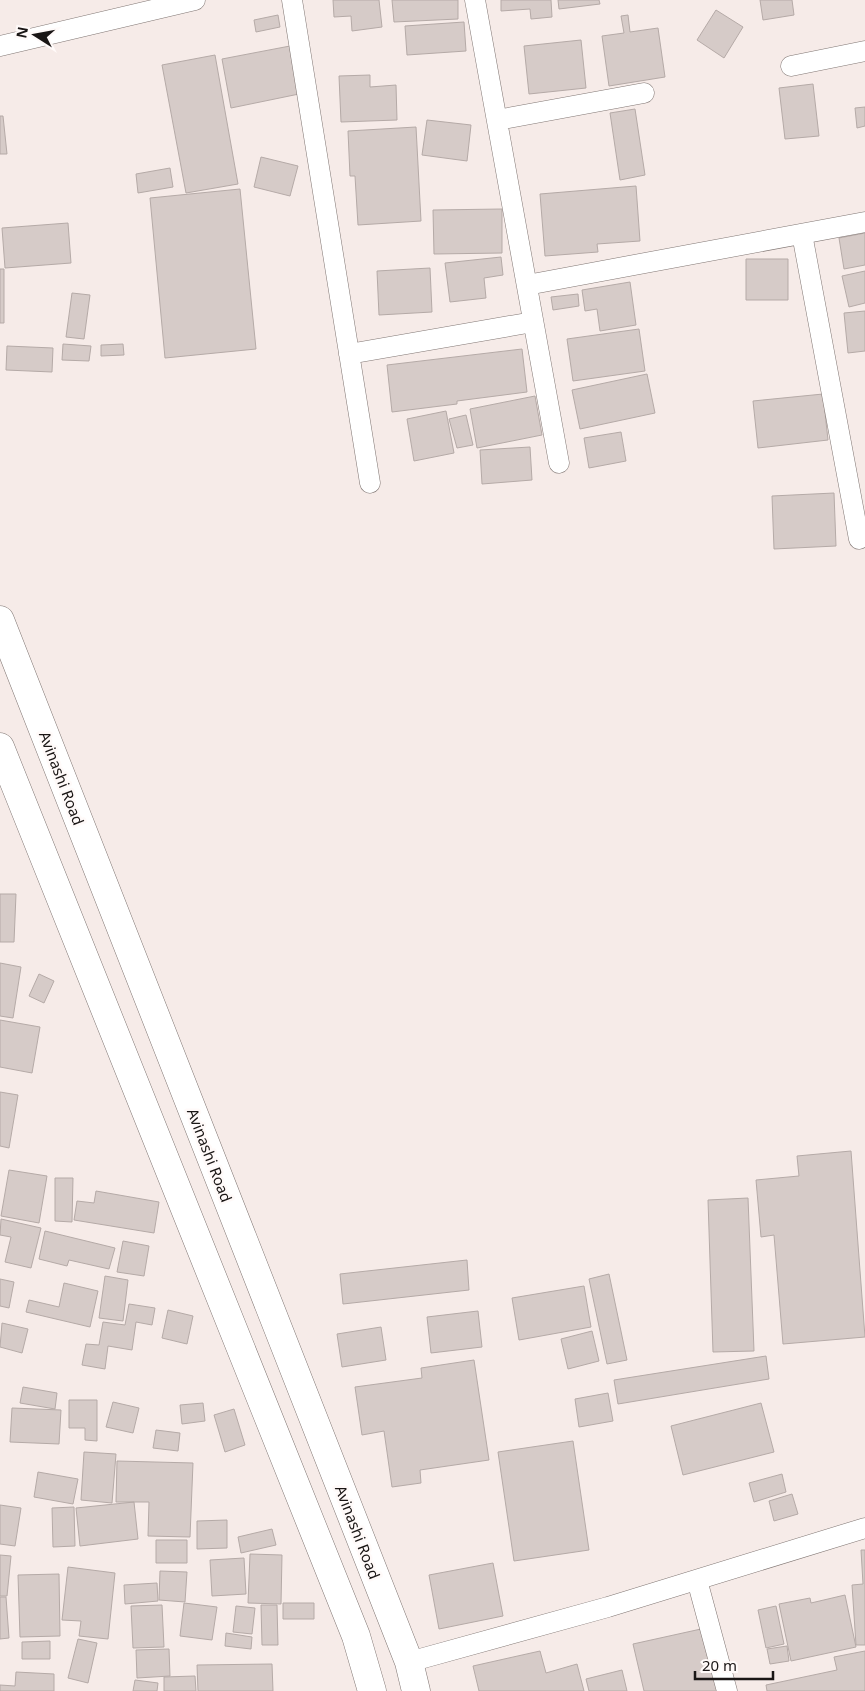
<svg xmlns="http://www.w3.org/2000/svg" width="865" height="1691" font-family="'Noto Sans',sans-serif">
<rect width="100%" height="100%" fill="#f6ebe8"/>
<path fill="#d6cbc8" stroke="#b5aaa7" d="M333 0H379L382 27 352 31 351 16 334 17Z
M392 0H458V19L394 22Z
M501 0H551L552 17 531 19 530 9 501 11Z
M558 0H599L600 4 559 9Z
M760 0H792L794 15 763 20Z
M716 10 743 27 724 58 697 40Z
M278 15 280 27 256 32 254 20Z
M628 15 630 32 658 28 665 77 609 86 602 36 624 33 621 16Z
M464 22 466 51 407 55 405 26Z
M581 40 586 88 529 94 524 46Z
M290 46 299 94 231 108 222 59Z
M215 55 238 184 186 193 162 65Z
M370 75V87L396 85 397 120 341 122 339 76Z
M813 84 819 136 785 139 779 88Z
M865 107V126L857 128 855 108Z
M635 109 645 175 620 180 610 113Z
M0 116H3L7 154H0Z
M427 120 471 125 467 161 422 155Z
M416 127 421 221 358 225 355 176H350L348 131Z
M261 157 298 166 290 196 254 187Z
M170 168 173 187 138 193 136 174Z
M636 186 640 241 597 244 598 252 545 256 540 194Z
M240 189 256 349 165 358 150 198Z
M502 209V253L434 254 433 210Z
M68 223 71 263 5 268 2 228Z
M865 233V265L844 269 839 238Z
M501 257 503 275 484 278 486 298 450 302 445 263Z
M746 259H788V300H746Z
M430 268 432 312 379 315 377 271Z
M0 269H4V323H0Z
M865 271V303L849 307 842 276Z
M630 282 636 325 600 331 597 309 585 311 582 290Z
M72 293 90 295 84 339 66 337Z
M578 294 579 306 553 310 551 297Z
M865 311V351L848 353 844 313Z
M639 329 645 371 573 381 567 339Z
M63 344 91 346 89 361 62 360Z
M123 344 124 355 101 356V345Z
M7 346 53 348 52 372 6 370Z
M522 349 527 392 457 401V404L392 412 387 365Z
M647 374 655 413 580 429 572 390Z
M823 394 828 440 758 448 753 401Z
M535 396 542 435 477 448 470 409Z
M446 411 454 453 414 461 407 419Z
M466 415 473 445 457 448 449 419Z
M621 432 626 461 589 468 584 438Z
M530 447 532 480 482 484 480 450Z
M834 493 836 546 774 549 772 496Z
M0 894H16L14 942H0Z
M0 963 21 967 13 1018 0 1016Z
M39 974 54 981 44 1003 29 996Z
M0 1020 40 1027 32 1073 0 1067Z
M0 1092 18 1095 9 1148 0 1146Z
M851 1151 865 1337 783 1344 774 1235 761 1237 756 1180 799 1176 797 1156Z
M9 1170 47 1176 39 1223 1 1216Z
M55 1178H73L72 1222 55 1221Z
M96 1191 159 1202 154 1233 74 1220 77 1201 94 1203Z
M748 1198 754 1351 713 1352 708 1200Z
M1 1219 41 1228 31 1268 5 1262 11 1237 0 1235Z
M45 1231 115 1248 109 1269 69 1260 67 1266 39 1259Z
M123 1241 149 1246 144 1276 117 1272Z
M467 1260 469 1290 343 1304 340 1274Z
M609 1274 627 1360 607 1364 589 1279Z
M105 1276 128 1280 123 1321 99 1318Z
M0 1279 14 1282 9 1308 0 1306Z
M64 1283 98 1291 90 1327 26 1312 29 1300 59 1307Z
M584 1286 591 1327 519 1340 512 1298Z
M129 1304 155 1308 152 1325 136 1322 132 1350 108 1346 105 1369 82 1365 86 1344 99 1345 103 1322 125 1325Z
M168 1310 193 1316 187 1344 162 1338Z
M478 1311 482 1347 431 1353 427 1317Z
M2 1323 28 1329 22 1353 0 1347Z
M381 1327 386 1360 342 1367 337 1334Z
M592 1331 599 1361 568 1369 561 1339Z
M766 1356 769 1379 618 1404 614 1380Z
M474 1360 489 1460 420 1470 421 1483 392 1487 384 1431 362 1435 355 1387 422 1378 421 1368Z
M23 1387 57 1393 55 1409 20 1403Z
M608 1393 613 1421 579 1427 575 1399Z
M69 1400H97V1441L85 1440V1428H69Z
M113 1402 139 1408 133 1433 106 1427Z
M203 1403 205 1421 182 1424 180 1405Z
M761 1403 774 1452 683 1475 671 1426Z
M12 1408 61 1410 59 1444 10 1442Z
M234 1409 245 1445 225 1452 214 1415Z
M156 1430 180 1433 178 1451 153 1448Z
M573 1441 589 1550 514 1561 498 1452Z
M84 1452 116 1454 112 1503 81 1500Z
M117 1461 193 1463 190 1537 148 1536 149 1502H116Z
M38 1472 78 1479 73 1504 34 1497Z
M782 1474 786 1492 754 1502 749 1483Z
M792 1494 798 1514 774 1521 769 1501Z
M134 1502 138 1539 80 1546 76 1508Z
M0 1505 21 1508 15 1546 0 1544Z
M74 1507 75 1546 53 1547 52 1508Z
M227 1520V1548L197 1549V1521Z
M272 1529 276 1545 241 1553 238 1537Z
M156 1540H187V1563H156Z
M861 1550H865V1645H856L852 1585 863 1584Z
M250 1554 282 1555 281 1604 248 1603Z
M0 1555 11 1556 7 1596H0Z
M244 1558 246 1594 212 1596 210 1560Z
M493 1563 503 1616 439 1629 429 1575Z
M68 1567 115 1573 108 1639 79 1636 81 1621 62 1620Z
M160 1571 187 1572 185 1602 159 1600Z
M59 1574 60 1636 20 1637 18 1575Z
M157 1583 158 1601 125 1604 124 1585Z
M845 1595 856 1647 791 1661 779 1604 810 1598 811 1603Z
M0 1597H6L9 1638 0 1639Z
M184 1603 217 1607 212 1640 180 1636Z
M283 1603H314V1619H283Z
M162 1605 164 1647 133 1648 131 1606Z
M261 1605H277L278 1645H262Z
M236 1606 255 1608 252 1634 233 1632Z
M776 1606 784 1644 766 1648 758 1610Z
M710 1627 724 1691H644L633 1644Z
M226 1633 252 1637 251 1649 225 1646Z
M78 1639 97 1643 88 1683 68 1678Z
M50 1641V1659H22V1642Z
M787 1646 789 1661 770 1664 767 1649Z
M169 1649 170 1676 137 1678 136 1650Z
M540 1651 546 1673 577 1664 584 1691H479L473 1666Z
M865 1651V1691H767L766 1685 837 1670 834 1657Z
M272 1664 273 1691H198L197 1665Z
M622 1670 627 1691H589L586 1679Z
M16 1672 54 1674V1691H0V1685L15 1686Z
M195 1676 196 1691H164V1677Z
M135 1680 158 1683 157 1691H133Z"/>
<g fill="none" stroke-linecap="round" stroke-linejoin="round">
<g stroke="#817774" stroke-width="21">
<path id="minor" d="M292 0 370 483
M475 0 559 463
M0 46 195 0
M791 66 865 51
M497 120 644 93
M802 234 859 539
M527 285 865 222
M349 354 533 322
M697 1580 727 1691
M409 1662 608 1607 865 1528"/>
</g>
<g stroke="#817774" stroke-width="29">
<path id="primary" d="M0 620 409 1662 416 1691
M0 747 356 1636 372 1691"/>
</g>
<use href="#minor" stroke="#fff" stroke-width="20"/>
<use href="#primary" stroke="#fff" stroke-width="28"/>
</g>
<g text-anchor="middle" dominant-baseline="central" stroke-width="5" stroke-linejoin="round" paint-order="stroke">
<g font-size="15" fill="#1a1615" stroke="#fffaf9">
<text transform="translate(62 778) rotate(69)">Avinashi Road</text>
<text transform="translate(210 1155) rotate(69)">Avinashi Road</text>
<text transform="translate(358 1532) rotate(69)">Avinashi Road</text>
</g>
</g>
<g transform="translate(35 35) rotate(281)" stroke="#fffaf9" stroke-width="4" paint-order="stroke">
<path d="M0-4L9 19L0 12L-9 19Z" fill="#1a1615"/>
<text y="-8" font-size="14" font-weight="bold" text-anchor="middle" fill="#1a1615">N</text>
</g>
<path d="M695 1671v8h78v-8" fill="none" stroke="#1a1615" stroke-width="2.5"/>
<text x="702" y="1671" font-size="15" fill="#1a1615" stroke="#fffaf9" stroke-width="4" paint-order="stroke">20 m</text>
</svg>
